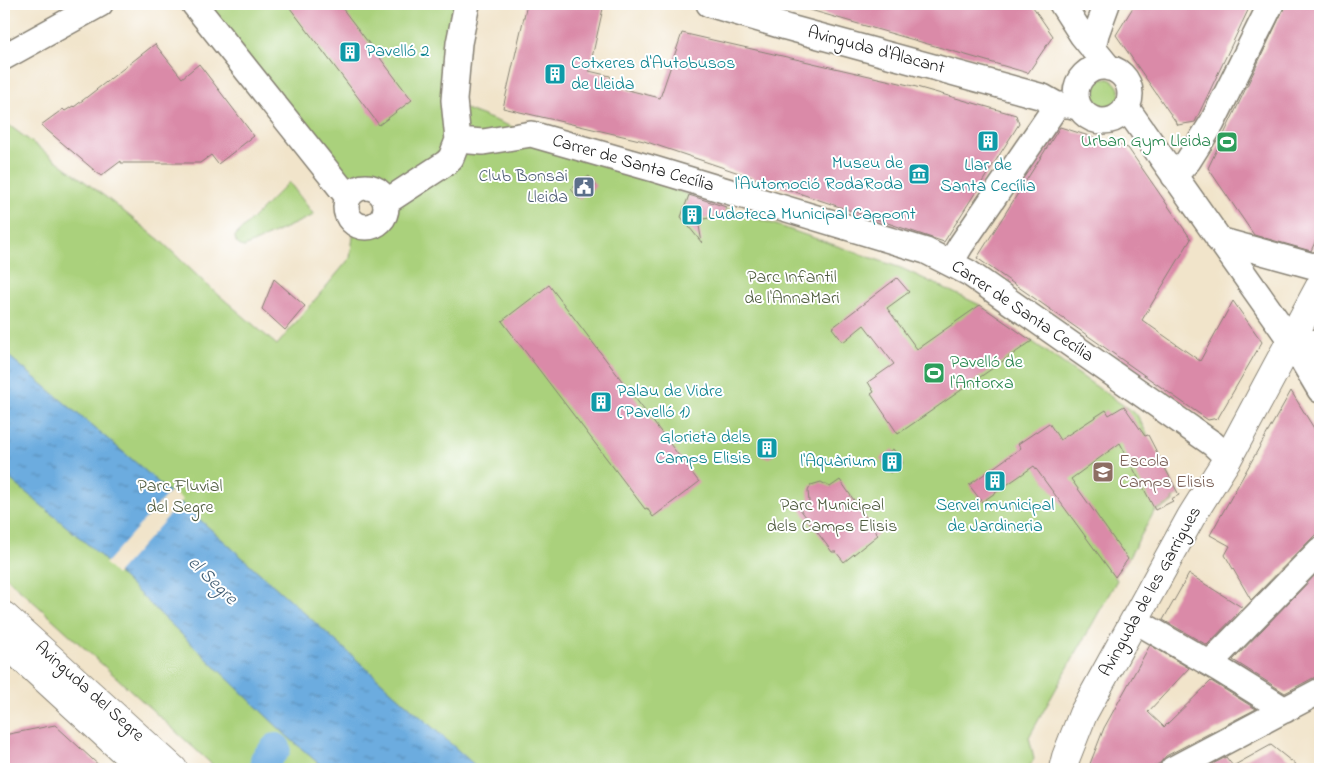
<svg xmlns="http://www.w3.org/2000/svg" width="1324" height="773" font-family="'Indie Flower',sans-serif">
<defs>
<pattern id="water-ripples" width="26" height="14" patternUnits="userSpaceOnUse" patternTransform="scale(1.25)"><rect width="26" height="14" fill="#6cacdf"/><path d="M2 4q2-2 4 0t4 0M15 11q2-2 4 0t4 0" fill="none" stroke="#588bb4"/></pattern>
</defs>
<rect width="100%" height="100%" fill="#fff"/>
<filter id="ink" filterUnits="userSpaceOnUse"><feTurbulence type="fractalNoise" baseFrequency=".02" numOctaves="2"/><feDisplacementMap in="SourceGraphic" scale="10" xChannelSelector="R" yChannelSelector="G"/><feConvolveMatrix kernelMatrix="1 2 1 2 8 2 1 2 1" color-interpolation-filters="sRGB"/></filter>
<filter id="wash" filterUnits="userSpaceOnUse"><feTurbulence type="fractalNoise" baseFrequency=".0096" numOctaves="4" result="noise"/><feDisplacementMap in="SourceGraphic" scale="20" xChannelSelector="R" yChannelSelector="G"/><feGaussianBlur stdDeviation="1.12" result="paint"/><feColorMatrix in="noise" values="0 0 0 0 0 0 0 0 0 0 0 0 0 0 0 0 0 1.4 0 .05"/><feComposite in="paint" operator="in"/></filter>
<g filter="url(#wash)">
<rect width="100%" height="100%" fill="#f1e4ca"/>
<path fill="#aad17c" stroke="#63764c" d="M194 4H468L445 101 669 188 901 268 980 305 1137 415 1179 495 1173 498 1174 502 1154 512 1128 559 1115 577 1117 580 1029 737 1034 759 1028 769H217L4 575V124L10 126 107 198 161 241 206 284 277 345 350 258 355 223C387 238 397 192 365 187L352 192Z
M1086 95a17 17 0 1 1 34 0a17 17 0 1 1-34 0Z
M289 182 314 215 244 247C238 246 235 242 235 236Z"/>
<path fill="url(#water-ripples)" stroke="#44647e" d="M4 352 141 467 479 769H325L287 736 92 548 4 474Z"/>
<path fill="#f1e4ca" d="M171 490 183 500 116 575 105 564Z"/>
<g fill="none" stroke-linecap="round" stroke-linejoin="round">
<path stroke="#6cacdf" stroke-width="30" d="M265 760 276 748"/>
</g>
<g id="blocks">
<path fill="#da8aa8" d="M287 4H339L412 100 379 125Z
M527 4H604L589 71 610 76 616 87 660 98 682 33 913 86 1016 115 1019 124 944 242 644 141 503 108Z
M801 4H1031L1053 36 1028 73 800 7Z
M1135 4H1251L1195 122 1178 125 1116 35Z
M1286 4H1320V231L1311 251 1254 235 1208 168Z
M155 44 182 78 199 64 254 136 218 164 211 155 200 163H121V161L101 176 41 125 63 109 65 111 73 106 74 107Z
M1060 127 1128 148 1191 239 1142 320 1200 361 1233 301 1262 342 1218 418 1208 420 977 258Z
M589 176 596 186 579 199 571 189Z
M689 195 726 207 725 220 715 217 698 220 702 243 681 217Z
M897 278 909 292 887 308 917 349 980 305 1032 341 898 434 871 394 874 392 868 382 894 364 864 325 843 342 832 328Z
M274 279 305 306 285 330 262 309Z
M549 285 699 482 653 517 647 508 645 509 502 321Z
M1291 391 1320 438V530L1251 600 1225 555 1230 546 1210 535Z
M1124 406 1145 436 1148 435 1179 495 1171 499 1173 501 1155 510 1120 443 1071 479 1128 559 1115 577 1034 466 982 502 969 485 1021 448 1018 444 1049 423 1060 440 1106 410 1109 415Z
M758 449a9 9 0 1 1 18 0a9 9 0 1 1-18 0Z
M893 449 903 463 890 473 880 459Z
M840 480 878 535 844 562 836 552H832L800 509 809 502 808 491 811 485 821 482 830 487Z
M1320 570V677L1313 678 1285 693 1233 660Z
M1189 574 1243 608 1207 645 1163 620Z
M1150 645 1189 668 1148 712 1164 727 1211 681 1256 709 1166 756 1160 763 1149 769H1088L1104 728Z
M55 725 103 769H4V735Z
M1271 745 1301 769H1203L1226 757 1233 766Z"/>
</g>
</g>
<g filter="url(#ink)">
<use href="#blocks" fill-opacity="0" stroke="#868073" stroke-width="1"/>
<g fill="none" stroke-linecap="round" stroke-linejoin="round">
<g stroke="#868073" stroke-width="28">
<path id="minor" d="M194 4 348 197
M709 4 786 27 1043 97 1057 105H1070L1080 108
M1062 4 1082 35 1109 68
M1093 49 1096 34 1107 4
M4 57 100 4
M1076 94a27 27 0 1 1 54 0a27 27 0 1 1-54 0Z
M1126 107 1291 341 1320 390
M458 140 483 142 531 134 654 169 926 251 969 273 1213 444 1228 458
M1174 176 1188 161 1212 123 1271 4
M346 207a20 20 0 1 1 40 0a20 20 0 1 1-40 0Z
M386 202 446 163 451 158 458 140 454 100 459 43 467 4
M1219 240 1313 266 1320 264
M951 262 961 245 1057 105
M1291 341 1320 343
M1136 621 1219 669 1285 710
M1210 663 1320 550
M1173 769 1320 691"/>
</g>
<g stroke="#868073" stroke-width="30">
<path id="major" d="M4 616 173 769
M4 641 143 769
M1063 769 1066 757 1083 714 1191 517 1228 458 1320 286"/>
</g>
<use href="#minor" stroke="#fff" stroke-width="25"/>
<use href="#major" stroke="#fff" stroke-width="28"/>
</g>
</g>
<defs>
<g id="building-square" transform="scale(1.125)"><rect x="-9" y="-9" width="18" height="18" rx="4" fill="#0f9aa8" stroke="#fff"/><path d="M-4-6H4V6H1V3H-1V6H-4ZM-2.5-4.3h1.7v1.8h-1.7ZM.8-4.3h1.7v1.8H.8ZM-2.5-1h1.7V.8h-1.7ZM.8-1h1.7V.8H.8Z" fill="#fff"/></g>
<g id="stadium-square" transform="scale(1.125)"><rect x="-9" y="-9" width="18" height="18" rx="4" fill="#2e9e5b" stroke="#fff"/><path d="M0-5a6.5 5 0 1 0 0 10a6.5 5 0 1 0 0-10ZM-3.5-1.8h7v3.6h-7Z" fill="#fff"/></g>
<g id="museum-square" transform="scale(1.125)"><rect x="-9" y="-9" width="18" height="18" rx="4" fill="#0f9aa8" stroke="#fff"/><path d="M0-6L6-3V-2H-6V-3ZM-5-1h2V3h-2ZM-1-1h2V3h-2ZM3-1h2V3H3ZM-6 4H6V6H-6Z" fill="#fff"/></g>
<g id="civic-square" transform="scale(1.125)"><rect x="-9" y="-9" width="18" height="18" rx="4" fill="#5c6f8a" stroke="#fff"/><path d="M-.6-6.5H3V-4.5H.6V-3L4-1V1h2V6H-6V1h2V-1L-.6-3ZM-1.2 2.5V6h2.4V2.5Z" fill="#fff"/></g>
<g id="school-square" transform="scale(1.125)"><rect x="-9" y="-9" width="18" height="18" rx="4" fill="#8d6e63" stroke="#fff"/><path d="M0-5L7-2L0 1L-7-2ZM-4 1L0 2.5L4 1V4Q0 6-4 4Z" fill="#fff"/></g>
</defs>
<g fill-rule="evenodd">
<use href="#building-square" x="350" y="52"/>
<use href="#building-square" x="555" y="74"/>
<use href="#building-square" x="988" y="141"/>
<use href="#stadium-square" x="1227" y="142"/>
<use href="#museum-square" x="919" y="174"/>
<use href="#civic-square" x="584" y="187"/>
<use href="#building-square" x="692" y="215"/>
<use href="#stadium-square" x="934" y="373"/>
<use href="#building-square" x="601" y="402"/>
<use href="#building-square" x="767" y="448"/>
<use href="#building-square" x="892" y="462"/>
<use href="#school-square" x="1103" y="472"/>
<use href="#building-square" x="995" y="481"/>
</g>
<g text-anchor="middle" dominant-baseline="central" stroke-width="4" stroke-linejoin="round" paint-order="stroke">
<g font-size="18" fill="#1c1c1c" stroke="#fff">
<text transform="translate(876 51) rotate(15)">Avinguda d'Alacant</text>
<text transform="translate(633 164) rotate(16)">Carrer de Santa Cecília</text>
<text transform="translate(1022 312) rotate(34)">Carrer de Santa Cecília</text>
<text transform="translate(1151 592) rotate(-61)">Avinguda de les Garrigues</text>
<text transform="translate(89 692) rotate(42)">Avinguda del Segre</text>
</g>
<g font-size="18" fill="#0d838f" stroke="#fff" text-anchor="start">
<text x="366" y="52">Pavelló 2</text>
<text x="571" y="64">Cotxeres d'Autobusos<tspan x="571" dy="21">de Lleida</tspan></text>
<text x="903" y="164" text-anchor="end">Museu de<tspan x="903" dy="21">l'Automoció RodaRoda</tspan></text>
<text x="988" y="166" text-anchor="middle">Llar de<tspan x="988" dy="21">Santa Cecília</tspan></text>
<text x="708" y="215">Ludoteca Municipal Cappont</text>
<text x="617" y="392">Palau de Vidre<tspan x="617" dy="21">(Pavelló 1)</tspan></text>
<text x="751" y="438" text-anchor="end">Glorieta dels<tspan x="751" dy="21">Camps Elisis</tspan></text>
<text x="876" y="462" text-anchor="end">l'Aquàrium</text>
<text x="995" y="506" text-anchor="middle">Servei municipal<tspan x="995" dy="21">de Jardineria</tspan></text>
</g>
<g font-size="18" fill="#27864d" stroke="#fff" text-anchor="end">
<text x="1211" y="142">Urban Gym Lleida</text>
<text x="950" y="363" text-anchor="start">Pavelló de<tspan x="950" dy="21">l'Antorxa</tspan></text>
</g>
<g font-size="18" fill="#4e5e75" stroke="#fff" text-anchor="end">
<text x="568" y="177">Club Bonsai<tspan x="568" dy="21">Lleida</tspan></text>
</g>
<g font-size="18" fill="#4e5b3e" stroke="#fff">
<text x="792" y="278">Parc Infantil<tspan x="792" dy="21">de l'AnnaMari</tspan></text>
<text x="180" y="487">Parc Fluvial<tspan x="180" dy="21">del Segre</tspan></text>
<text x="832" y="506">Parc Municipal<tspan x="832" dy="21">dels Camps Elisis</tspan></text>
</g>
<g font-size="18" fill="#785e54" stroke="#fff" text-anchor="start">
<text x="1119" y="462">Escola<tspan x="1119" dy="21">Camps Elisis</tspan></text>
</g>
<g font-size="19" font-style="italic" fill="#405d74" stroke="#fff">
<text transform="translate(212 581) rotate(44)">el Segre</text>
</g>
</g>
<rect width="1324" height="773" fill="none" stroke="#fff" stroke-width="20"/>
</svg>
